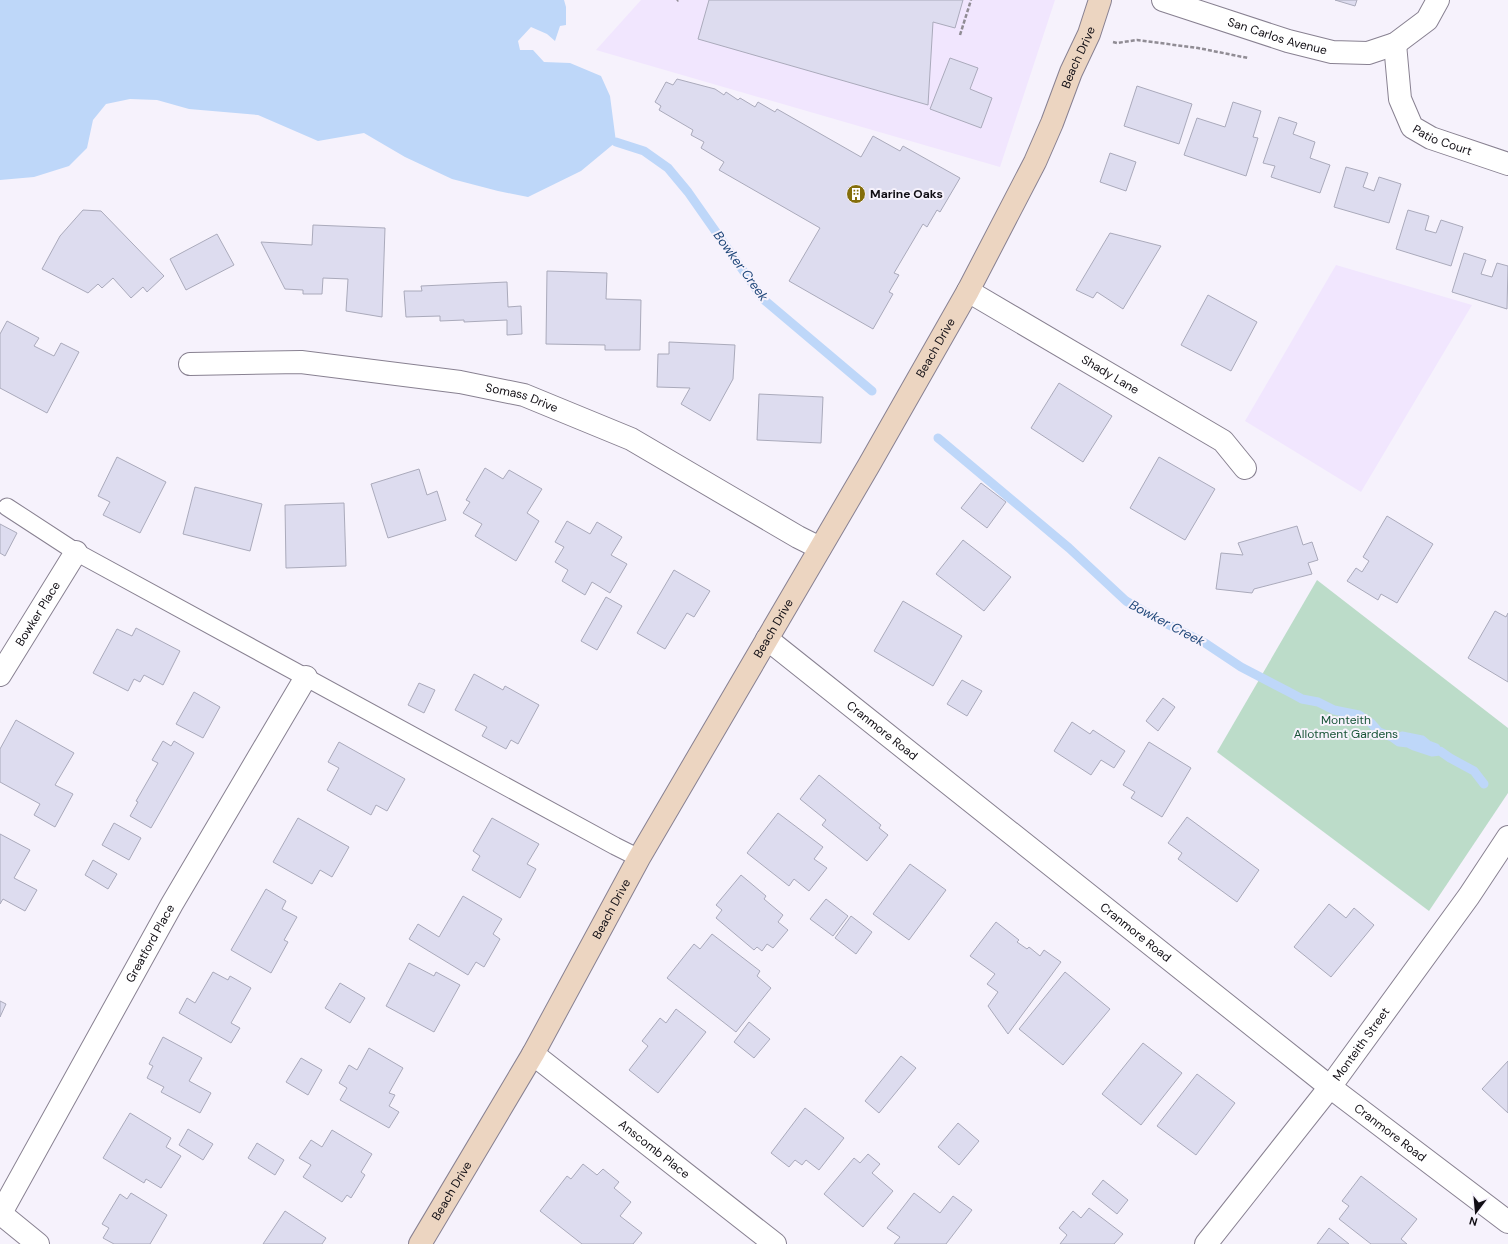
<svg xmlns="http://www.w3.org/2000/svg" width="1508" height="1244" font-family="'DM Sans',sans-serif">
<rect width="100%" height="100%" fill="#f6f2fc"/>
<path fill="#f1e6fe" d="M641 0H1055L1000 167 596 50Z
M1336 265 1472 305 1361 492 1245 421Z"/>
<path fill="#bcdcc9" d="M1317 580 1508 728V793L1429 911 1217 752Z"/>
<path fill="#bed7f9" d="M0 0H564L566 7V25L560 26 555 41 547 34 531 27 518 41 520 50H533L544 62 570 63 601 76 610 96 616 142 581 171 528 197 498 191 452 179 405 157 364 133 318 141 258 115 189 109 157 100 130 99 106 104 93 120 87 148 69 166 34 177 0 180Z"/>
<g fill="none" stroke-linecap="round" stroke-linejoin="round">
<path stroke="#bed7f9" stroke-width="9" d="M616 142 644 151 668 168 688 192 763 299 872 391
M938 438 1069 548 1126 601 1157 619 1205 643 1241 667 1291 693 1302 699 1318 702 1334 710 1359 715 1371 723 1379 732 1392 737 1399 742 1408 743 1414 746 1432 752 1440 751 1450 758 1474 771 1484 784
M1402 736 1422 740 1428 745 1436 748"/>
</g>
<path fill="#dddcef" stroke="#aab" d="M709 0H963L955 28 933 22 928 105 698 39Z
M1335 0H1357L1355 6Z
M950 58 978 68 970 89 992 98 981 128 930 109Z
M677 79 715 89 724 95 726 92 738 100 740 98 755 107 758 102 775 112 777 109 861 157 873 136 900 151 903 146 960 178 940 212 937 210 927 227 923 224 894 273 899 275 889 292 893 294 873 329 789 281 820 228 719 170 724 162 701 148 704 142 691 135 693 130 659 110 661 106 655 102 666 82 673 85Z
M1137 86 1192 104 1179 144 1124 126Z
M1233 102 1261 111 1253 137 1258 138 1246 176 1184 155 1197 118 1225 127Z
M1279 117 1297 123 1293 134 1315 142 1310 158 1330 165 1320 193 1271 177 1275 166 1263 163Z
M1110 153 1136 162 1126 191 1100 182Z
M1346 167 1368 173 1363 187 1374 191 1379 177 1401 184 1389 223 1334 207Z
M83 210 101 211 164 276 147 292 143 287 131 298 113 278 102 288 98 284 88 293 42 269 60 236Z
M1408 210 1429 216 1425 230 1436 233 1441 220 1463 227 1451 266 1396 249Z
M313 225 385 228 382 317 346 311 348 279 323 278 322 294H303V290L285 289 261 242 312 245Z
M1110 233 1161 246 1123 309 1097 292 1093 298 1076 290Z
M217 234 234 265 186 290 170 259Z
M1464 253 1486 260 1481 274 1492 277 1497 263 1508 266 1507 309 1452 292Z
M547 271 607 273 606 299 641 300 640 350H605V345L546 344Z
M507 282 508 307 521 306 522 334 507 335V320L464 322V320L440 321V316L406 317 404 291H422L421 286Z
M1208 295 1257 322 1231 371 1181 345Z
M7 321 39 338 34 346 54 356 61 343 79 352 47 413 0 388V334Z
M669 342 735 345 733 379 710 421 681 404 690 388 657 387 658 354H669Z
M1059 383 1112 416 1083 462 1031 428Z
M759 394 823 397 821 443 757 440Z
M117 457 166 482 140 533 103 515 110 502 98 496Z
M1159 457 1215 489 1185 540 1130 508Z
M485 468 503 479 509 470 542 489 527 513 539 521 516 561 475 536 482 524 463 513 470 502 466 500Z
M419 469 427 495 437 491 446 520 388 538 371 484Z
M981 483 1006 502 987 528 961 508Z
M195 487 262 504 250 551 183 534Z
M344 503 346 566 286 568 285 505Z
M1387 516 1433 544 1397 603 1381 594 1378 600 1347 581 1356 568 1362 572 1369 561 1363 557Z
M567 521 590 534 597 522 622 537 611 555 627 564 610 593 592 582 585 595 562 581 568 570 555 562 564 547 555 542Z
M0 524 17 533 5 556 0 553Z
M1297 526 1303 545 1312 542 1318 560 1308 563 1312 574 1254 589 1252 593 1216 589 1221 553 1243 555 1238 543Z
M963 540 1011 577 984 611 936 574Z
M674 570 710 591 694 617 687 613 665 649 637 633Z
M606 597 622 606 597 650 581 641Z
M903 601 962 636 933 686 874 651Z
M1495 611 1506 617 1508 613V682L1468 658Z
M136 628 180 651 163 685 144 675 140 682 134 679 128 691 93 673 117 629 132 636Z
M474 674 503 690 505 686 539 705 518 744 511 740 506 749 482 736 487 727 455 710Z
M962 680 982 691 967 716 947 704Z
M419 683 435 690 424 713 408 705Z
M194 692 220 707 203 738 176 724Z
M1163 698 1175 707 1158 731 1146 721Z
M16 720 74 753 55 785 73 794 55 827 34 815 40 804 0 782V749Z
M1072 722 1090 734 1093 730 1125 751 1114 768 1101 760 1091 775 1054 751Z
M163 741 171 746 174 741 194 753 151 828 130 816 138 802 136 801 158 763 152 760Z
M339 742 405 779 387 811 376 805 371 815 327 790 339 768 328 762Z
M1149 742 1191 768 1162 817 1131 798 1135 792 1123 785Z
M819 775 881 825 879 828 888 835 867 861 822 825 826 820 800 799Z
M778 813 823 847 814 859 827 868 809 891 794 879 789 886 747 853Z
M1187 817 1259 870 1237 902 1178 859 1182 853 1168 843Z
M298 818 349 847 332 877 320 870 312 884 273 862Z
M492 818 539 844 527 864 536 869 520 898 472 870 480 856 473 851Z
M114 823 141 838 129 860 102 845Z
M0 834 30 850 14 878 37 890 25 911 3 899 0 904Z
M93 860 117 874 108 889 85 875Z
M910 864 946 890 909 940 873 914Z
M741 875 766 896 764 899 783 915 778 922 788 930 773 948 767 944 762 951 757 947 754 950 716 918 722 910 716 905Z
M266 889 286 901 282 909 297 917 284 940 288 942 271 973 231 950Z
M463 896 502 919 493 934 500 939 484 967 476 962 468 975 409 939 418 924 439 937Z
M826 899 848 916 833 936 810 919Z
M1329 904 1346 918 1354 908 1374 925 1331 977 1294 947Z
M851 916 872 932 856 954 835 938Z
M996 922 1019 940 1017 942 1027 949 1029 947 1040 956 1044 950 1061 962 1008 1034 988 1006 998 992 987 984 995 974 970 956Z
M712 934 760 971 757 976 771 988 736 1032 667 978 694 944 700 949Z
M409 963 434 976 436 972 460 985 434 1032 386 1006Z
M213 972 228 980 230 976 251 988 231 1023 240 1028 231 1043 179 1013 187 998 195 1003Z
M1065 972 1110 1009 1063 1065 1019 1029Z
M340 983 365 998 350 1023 325 1008Z
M0 1001 6 1004 0 1017Z
M676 1009 706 1032 658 1093 629 1070 648 1046 642 1041 660 1018 666 1023Z
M749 1022 770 1039 754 1058 734 1042Z
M163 1037 202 1058 189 1081 211 1093 200 1113 161 1092 164 1087 147 1078 153 1066 149 1064Z
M1143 1043 1182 1073 1141 1125 1102 1094Z
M369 1048 403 1068 389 1093 395 1095 389 1106 399 1112 389 1128 340 1100 347 1088 339 1083 349 1065 357 1070Z
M901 1056 916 1068 879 1113 865 1101Z
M301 1058 322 1070 308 1095 286 1082Z
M1508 1061V1113L1482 1089Z
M1197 1074 1235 1103 1196 1155 1157 1126Z
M805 1108 844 1138 819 1170 806 1160 802 1165 795 1160 789 1167 771 1153Z
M130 1113 171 1138 166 1147 181 1156 161 1188 146 1179 144 1183 103 1158Z
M958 1123 979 1141 959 1165 938 1147Z
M188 1129 213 1144 203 1160 179 1145Z
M332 1130 372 1154 361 1172 365 1175 351 1198 347 1195 342 1202 303 1177 311 1165 299 1158 311 1140 322 1147Z
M257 1143 284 1160 275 1175 248 1158Z
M868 1154 880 1164 872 1173 893 1191 863 1227 824 1194 854 1158 860 1163Z
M583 1164 597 1175 603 1169 619 1182 614 1188 631 1202 620 1216 642 1233 633 1244H582L540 1211 567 1176 571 1179Z
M1361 1176 1417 1219 1401 1239 1407 1244H1371L1339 1219 1349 1206 1342 1201Z
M1103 1180 1128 1200 1117 1214 1092 1194Z
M131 1193 167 1215 150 1244H114L103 1238 109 1228 102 1224 120 1194 127 1199Z
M914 1193 940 1213 953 1196 972 1210 946 1244H894L900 1237 887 1228Z
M1089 1208 1123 1234 1114 1244H1060L1067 1235 1059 1228 1073 1211 1081 1218Z
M285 1211 326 1238 322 1244H263Z
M1329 1228 1349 1244H1317Z"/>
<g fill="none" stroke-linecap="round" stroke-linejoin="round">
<g stroke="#888191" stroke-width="19">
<path id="service" d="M7 507 76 552 615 846 639 858"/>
</g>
<g stroke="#888191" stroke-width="24">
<g id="minor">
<path id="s1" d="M1163 0 1288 41 1332 52 1368 53 1395 44 1427 20 1438 0"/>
<path id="s2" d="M1395 44 1400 99 1412 127 1431 138 1508 164"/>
<path id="s3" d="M968 291 1223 441 1245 468"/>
<path id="s4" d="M190 364 301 362 460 382 524 395 631 439 798 537 820 548"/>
<path id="s5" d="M767 639 1330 1087 1508 1222"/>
<path id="s6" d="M0 675 76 552"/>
<path id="s7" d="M533 1054 775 1244"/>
<path d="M0 1213 38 1244"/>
<path id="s8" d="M1 1213 172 904 306 677"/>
<path id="s9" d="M1206 1244 1330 1087 1469 896 1508 837"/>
</g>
</g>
<g stroke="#888191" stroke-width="24">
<g id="secondary">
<path id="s10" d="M420 1244 533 1054 639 858 869 465 968 291 1035 162 1052 123 1071 72 1089 34 1100 0"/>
</g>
</g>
<path stroke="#908c94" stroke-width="2.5" stroke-dasharray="4 2" stroke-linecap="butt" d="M677 1 678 0
M960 35 971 0
M1113 42 1117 43 1137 40 1198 48 1248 58"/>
<use href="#service" stroke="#fff" stroke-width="17"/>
<use href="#minor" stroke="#fff" stroke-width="22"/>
<use href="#secondary" stroke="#ecd5c1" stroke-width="22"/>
</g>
<defs>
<g id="building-disc" transform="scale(1)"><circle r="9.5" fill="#846e0b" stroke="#f6f2fc"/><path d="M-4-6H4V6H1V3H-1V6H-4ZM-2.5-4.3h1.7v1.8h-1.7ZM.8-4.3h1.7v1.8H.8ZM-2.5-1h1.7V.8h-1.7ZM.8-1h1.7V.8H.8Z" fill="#fff"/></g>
</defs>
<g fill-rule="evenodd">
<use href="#building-disc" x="856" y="194"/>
</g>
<g text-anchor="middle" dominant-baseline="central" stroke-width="4" stroke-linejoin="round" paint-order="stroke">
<g font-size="12" fill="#110e14" stroke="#f6f2fc">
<text stroke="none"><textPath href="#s1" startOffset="120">San Carlos Avenue</textPath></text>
<text stroke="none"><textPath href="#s10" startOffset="1358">Beach Drive</textPath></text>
<text stroke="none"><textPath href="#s2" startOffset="119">Patio Court</textPath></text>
<text stroke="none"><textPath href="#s10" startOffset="1034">Beach Drive</textPath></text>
<text stroke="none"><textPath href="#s3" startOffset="165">Shady Lane</textPath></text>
<text stroke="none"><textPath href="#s4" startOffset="335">Somass Drive</textPath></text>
<text stroke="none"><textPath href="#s6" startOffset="72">Bowker Place</textPath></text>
<text stroke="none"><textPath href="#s10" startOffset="710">Beach Drive</textPath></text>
<text stroke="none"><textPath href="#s5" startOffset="147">Cranmore Road</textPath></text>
<text stroke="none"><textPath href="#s10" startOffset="386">Beach Drive</textPath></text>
<text stroke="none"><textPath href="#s5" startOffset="471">Cranmore Road</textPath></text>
<text stroke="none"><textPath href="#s8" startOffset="308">Greatford Place</textPath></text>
<text stroke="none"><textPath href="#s9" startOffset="253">Monteith Street</textPath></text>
<text stroke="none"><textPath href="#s5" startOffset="795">Cranmore Road</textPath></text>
<text stroke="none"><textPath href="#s7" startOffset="154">Anscomb Place</textPath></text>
<text stroke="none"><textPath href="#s10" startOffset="62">Beach Drive</textPath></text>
</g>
<g font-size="12" font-weight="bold" fill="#110e14" stroke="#f6f2fc" text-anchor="start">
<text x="870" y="194">Marine Oaks</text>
</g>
<g font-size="12" fill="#185437" stroke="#f6f2fc">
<text x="1346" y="720">Monteith<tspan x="1346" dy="14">Allotment Gardens</tspan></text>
</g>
<g font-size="13" font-style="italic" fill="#1e4679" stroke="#f6f2fc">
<text transform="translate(741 266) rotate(54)">Bowker Creek</text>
<text transform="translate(1167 623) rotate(28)">Bowker Creek</text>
</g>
</g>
<g transform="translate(1476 1212) rotate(196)" stroke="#f6f2fc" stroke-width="3" paint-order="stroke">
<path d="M0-3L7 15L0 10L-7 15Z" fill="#110e14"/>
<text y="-6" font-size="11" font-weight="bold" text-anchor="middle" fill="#110e14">N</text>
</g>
</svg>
